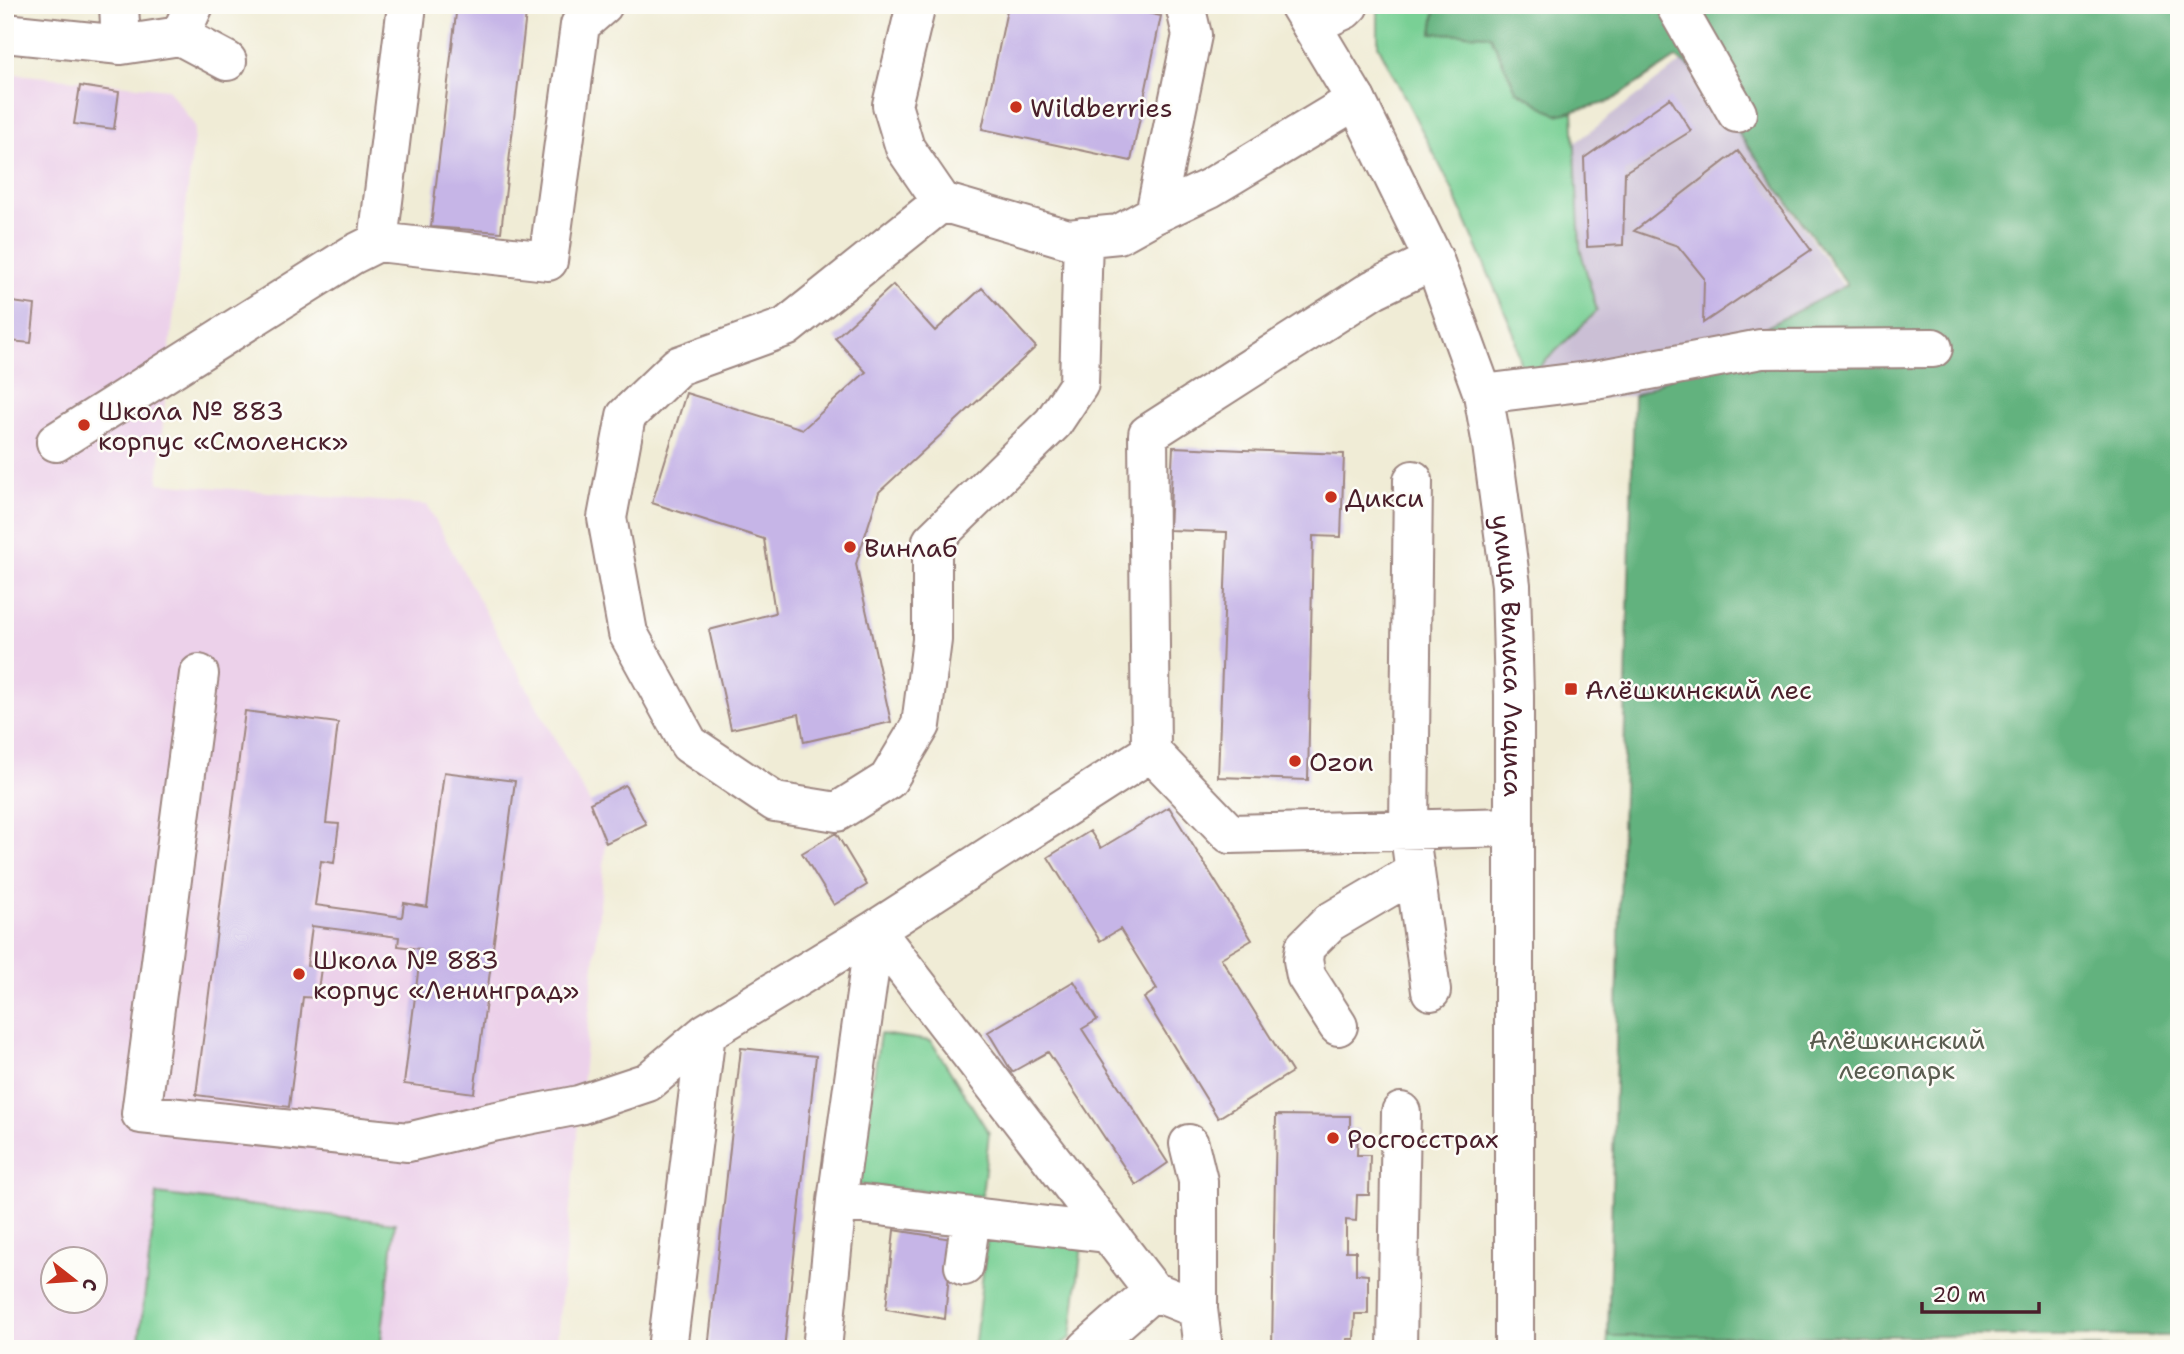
<svg xmlns="http://www.w3.org/2000/svg" width="2184" height="1354" font-family="'Shantell Sans',sans-serif">
<rect width="100%" height="100%" fill="#fdfcf7"/>
<filter id="ink" filterUnits="userSpaceOnUse"><feTurbulence type="fractalNoise" baseFrequency=".0143" numOctaves="2"/><feDisplacementMap in="SourceGraphic" scale="14" xChannelSelector="R" yChannelSelector="G"/><feConvolveMatrix kernelMatrix="1 2 1 2 8 2 1 2 1" color-interpolation-filters="sRGB"/></filter>
<filter id="wash" filterUnits="userSpaceOnUse"><feTurbulence type="fractalNoise" baseFrequency=".00686" numOctaves="4" result="noise"/><feDisplacementMap in="SourceGraphic" scale="28" xChannelSelector="R" yChannelSelector="G"/><feGaussianBlur stdDeviation="1.57" result="paint"/><feColorMatrix in="noise" values="0 0 0 0 0 0 0 0 0 0 0 0 0 0 0 0 0 1.4 0 .05"/><feComposite in="paint" operator="in"/></filter>
<g filter="url(#wash)">
<rect width="100%" height="100%" fill="#f0ecd6"/>
<path fill="#ecd1ea" fill-rule="evenodd" d="M5 73 168 89 195 126 167 374 158 483 427 505 590 803 606 843 556 1349H5ZM52 1260H94V1302H52Z"/>
<path fill="#cbbfd5" d="M1687 58 1849 294 1634 396 1540 404 1532 374 1528 179Z"/>
<path fill="#79d095" stroke="#627860" stroke-width="2" d="M1378 5H1436L1433 28 1490 34 1516 90 1557 114 1573 111 1580 248 1597 311 1532 374 1521 370 1514 333 1452 189 1378 45Z
M880 1034 931 1041 989 1133 982 1196 858 1185Z
M157 1194 395 1223 380 1349H138Z
M988 1230 1082 1245 1071 1338 1054 1349H974Z
M1608 1336H1829L1824 1349H1607Z
M2179 1347V1349H1864V1348Z"/>
<path fill="#62b27e" stroke="#566854" stroke-width="2" d="M1436 5H2179V1336H1608L1634 396 1847 285 1692 68 1676 58 1609 102 1557 115 1516 90 1490 35 1432 33Z"/>
<g id="blocks">
<path fill="#c6b5e7" d="M457 5H527L501 232 431 227Z
M1008 5H1111L1161 16 1131 161 982 129Z
M80 86 119 92 114 129 74 124Z
M1670 98 1691 131 1625 172 1623 245 1587 247 1584 158Z
M1738 151 1811 250 1703 323 1704 278 1678 246 1634 231Z
M893 285 935 331 982 288 1036 347 879 492 856 564 891 722 804 742 799 714 731 729 709 630 775 613 764 539 652 503 686 393 803 429 866 372 835 338Z
M5 301 35 305 31 343 10 341 7 367H5Z
M1173 447 1344 454 1341 537 1313 536 1308 780 1218 777 1227 532 1169 530Z
M245 711 338 723 326 823 339 824 334 863 321 861 315 905 402 917 404 903 427 907 444 772 515 781 474 1093 404 1084 421 949 398 946 399 937 312 926 307 966 321 968 317 998 303 997 289 1107 196 1095Z
M625 785 646 824 606 843 590 803Z
M1169 807 1252 940 1221 958 1292 1072 1218 1118 1144 998 1157 989 1120 929 1100 941 1048 857 1090 831 1101 848Z
M836 833 867 885 834 905 802 853Z
M1074 981 1097 1020 1082 1029 1168 1163 1136 1185 1048 1052 1012 1072 988 1032Z
M741 1048 816 1056 784 1349H708Z
M1276 1115 1350 1116V1129H1358L1357 1155H1370L1369 1195H1357L1356 1221 1346 1220V1251H1356V1274L1368 1275V1314H1355L1354 1339H1347L1346 1349H1272Z
M894 1230 952 1239 945 1319 886 1309Z"/>
</g>
</g>
<g filter="url(#ink)">
<use href="#blocks" fill-opacity="0" stroke="#9d8680" stroke-width="2"/>
<g fill="none" stroke-linecap="round" stroke-linejoin="round">
<g stroke="#9d8680" stroke-width="42">
<path id="minor" d="M119 5 121 45
M194 5 180 36 227 61
M916 5 892 105 905 148 942 202 1068 239 1119 234 1155 214 1210 188 1356 100
M1675 5 1737 113
M1311 25 1344 10 1349 5
M5 33 121 45 180 36
M942 202 786 327 678 366 626 416 607 518 628 633 689 744 775 802 837 812 888 780 921 725 932 640V541L1053 423 1079 384 1083 237
M1155 214 1192 35 1185 5
M378 242 548 261 580 25 603 5
M1483 394 1596 380 1761 349 1933 348
M56 442 352 255 378 242 407 5
M1413 480 1409 828 1431 991
M199 674 141 1114 408 1142 492 1122 579 1105 648 1082 706 1033
M1151 752 1148 434 1374 289 1434 260
M1338 1026 1306 976 1303 960 1305 947 1330 922 1415 872
M1189 1144 1198 1181V1309
M837 1201 1106 1233
M964 1266 971 1217
M667 1349 706 1033 875 930 1153 1291
M822 1349 837 1201 875 930 1151 752 1230 834 1513 827
M1087 1349 1153 1291 1198 1309 1203 1349
M1397 1349 1401 1112"/>
</g>
<g stroke="#9d8680" stroke-width="42">
<g id="major">
<path id="s1" d="M1299 5 1356 100 1434 260 1483 394 1492 445 1511 585 1514 695V1349"/>
</g>
</g>
<use href="#minor" stroke="#fff" stroke-width="38"/>
<use href="#major" stroke="#fff" stroke-width="38"/>
</g>
</g>
<g fill="#c8321e" stroke="#fdfcf7" stroke-width="2.5">
<circle cx="1016" cy="107" r="7"/>
<circle cx="84" cy="425" r="7"/>
<circle cx="1331" cy="497" r="7"/>
<circle cx="850" cy="547" r="7"/>
<rect x="1564" y="682" width="14" height="14" rx="3.5"/>
<circle cx="1295" cy="761" r="7"/>
<circle cx="299" cy="974" r="7"/>
<circle cx="1333" cy="1138" r="7"/>
</g>
<g text-anchor="middle" dominant-baseline="central" stroke-width="5" stroke-linejoin="round" paint-order="stroke">
<g font-size="26" fill="#4a1f2b" stroke="#fdfcf7" text-anchor="start">
<text x="1030" y="107">Wildberries</text>
<text x="98" y="410">Школа № 883<tspan x="98" dy="30">корпус «Смоленск»</tspan></text>
<text x="1345" y="497">Дикси</text>
<text x="864" y="547">Винлаб</text>
<text x="1585" y="689">Алёшкинский лес</text>
<text x="1309" y="761">Ozon</text>
<text x="313" y="959">Школа № 883<tspan x="313" dy="30">корпус «Ленинград»</tspan></text>
<text x="1347" y="1138">Росгосстрах</text>
</g>
<g font-size="26" fill="#4a1f2b" stroke="#fdfcf7">
<text stroke="none"><textPath href="#s1" startOffset="695">улица Вилиса Лациса</textPath></text>
</g>
<g font-size="26" fill="#5a5d50" stroke="#fdfcf7">
<text x="1897" y="1039">Алёшкинский<tspan x="1897" dy="30">лесопарк</tspan></text>
</g>
</g>
<rect width="2184" height="1354" fill="none" stroke="#fdfcf7" stroke-width="28"/>
<g transform="translate(74 1280) rotate(107)"><circle r="33" fill="#fdfcf7" stroke="#b5a4a5" stroke-width="2"/>
<path d="M0-5L12 26L0 18L-12 26Z" fill="#c8321e"/>
<text y="-10" font-size="19" font-weight="bold" text-anchor="middle" fill="#4a1f2b">С</text>
</g>
<path d="M1922 1302v10h117v-10" fill="none" stroke="#4a1f2b" stroke-width="3.5"/>
<text x="1932" y="1302" font-size="21" fill="#4a1f2b" stroke="#fdfcf7" stroke-width="5" paint-order="stroke">20 m</text>
</svg>
